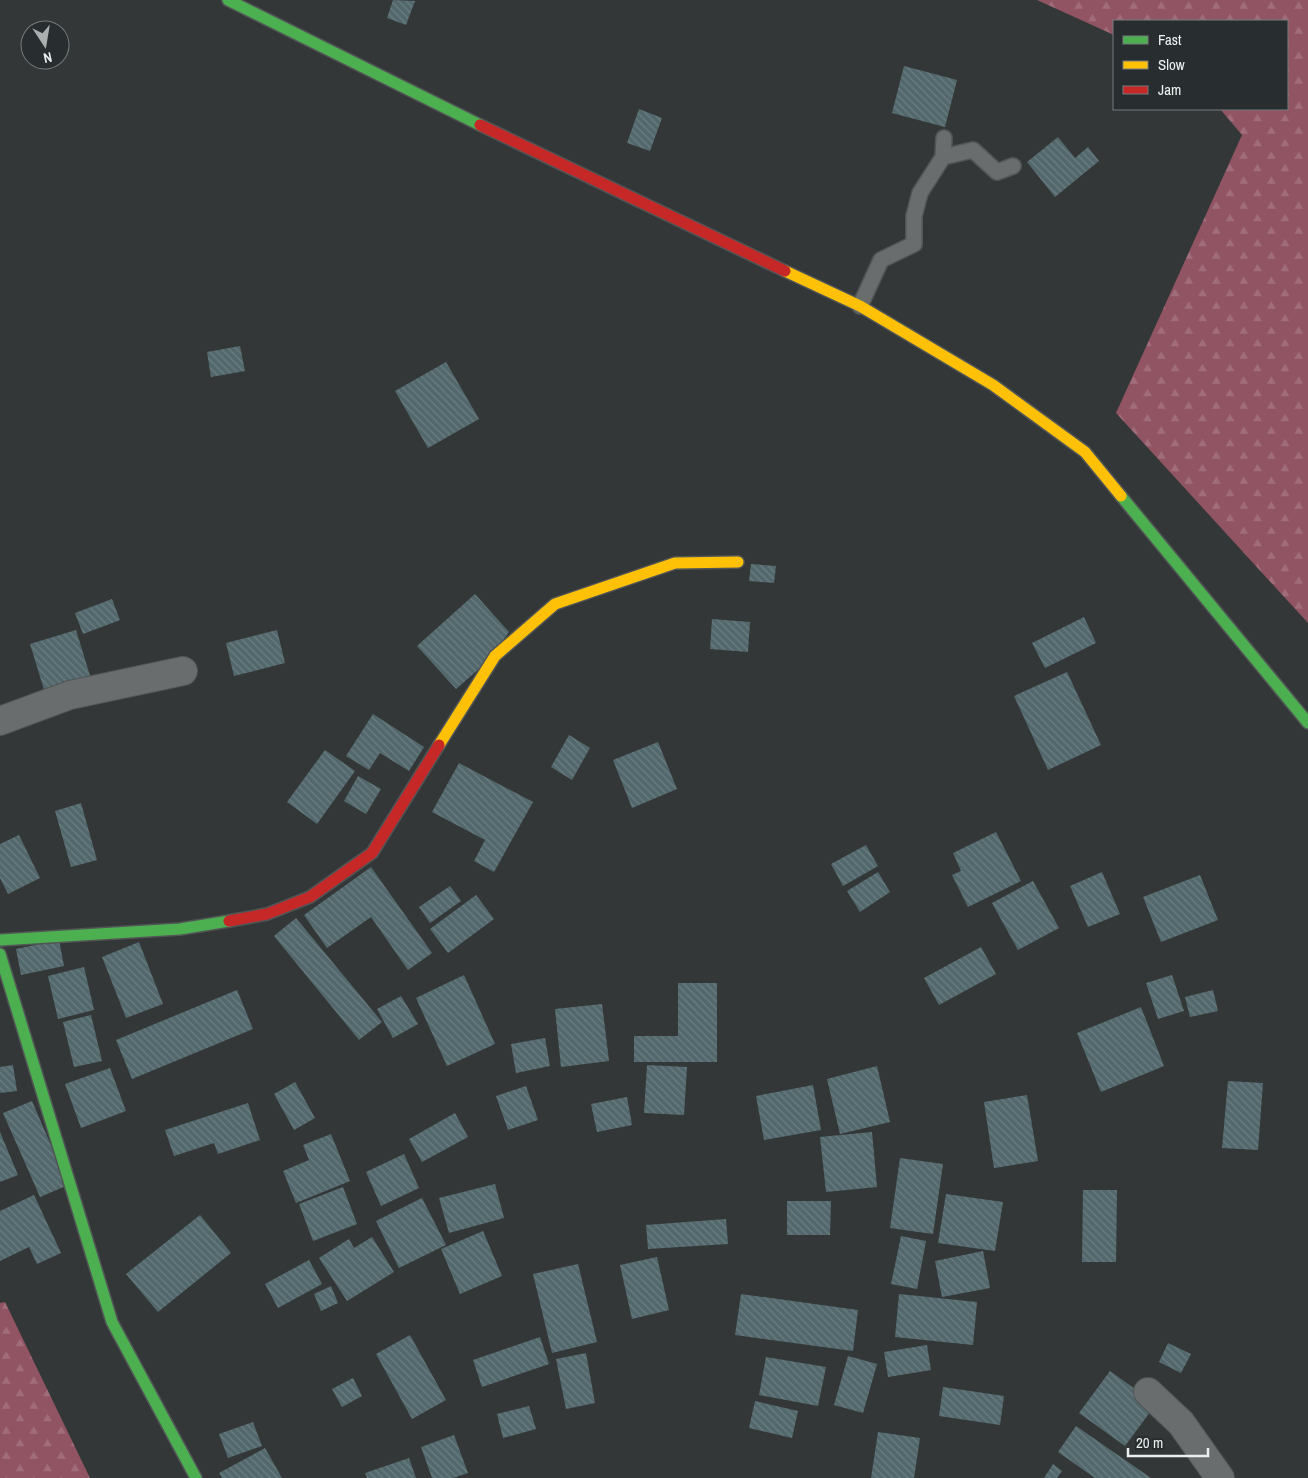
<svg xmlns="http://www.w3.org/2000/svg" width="1308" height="1478" font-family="'Archivo Narrow',sans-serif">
<defs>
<pattern id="forest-firs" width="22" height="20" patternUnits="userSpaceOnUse" patternTransform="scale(1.25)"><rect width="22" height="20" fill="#915463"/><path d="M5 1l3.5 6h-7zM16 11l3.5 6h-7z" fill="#a16d7a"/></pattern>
<pattern id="building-back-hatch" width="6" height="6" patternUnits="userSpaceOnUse" patternTransform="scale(1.25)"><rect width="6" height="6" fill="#52686c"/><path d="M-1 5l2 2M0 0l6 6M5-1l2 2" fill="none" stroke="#6b7e81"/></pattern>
</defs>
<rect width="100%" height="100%" fill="#343738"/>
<path fill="url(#forest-firs)" d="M1037 0H1308V623L1116 413 1242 135 1220 109H1287V21H1114V35Z
M5 1302 90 1478H0V1303Z"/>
<path fill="url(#building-back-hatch)" d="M393 0 415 1 406 25 387 18Z
M904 66 957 80 945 127 892 113Z
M639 109 662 118 650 151 627 143Z
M1058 137 1075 158 1088 147 1099 161 1055 197 1027 162Z
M240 346 245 371 211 377 207 352Z
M446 362 479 419 428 448 395 391Z
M751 564 776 566 774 583 749 581Z
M475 594 509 632 487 662 456 689 417 646Z
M112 599 120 620 83 634 75 613Z
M1084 617 1096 643 1045 668 1032 643Z
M712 619 750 622 748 652 710 649Z
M76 630 91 679 45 693 30 644Z
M277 630 285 663 234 676 226 643Z
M1067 672 1101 745 1048 770 1014 696Z
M373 714 424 747 409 771 380 753 369 770 346 756Z
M569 735 590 748 572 780 551 767Z
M658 742 677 789 632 808 613 760Z
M325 750 355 771 317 824 287 802Z
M459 763 533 802 494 872 474 861 485 840 432 812Z
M358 776 381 789 366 814 344 801Z
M81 803 97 860 71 867 55 811Z
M996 832 1021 881 968 907 952 875 961 871 953 853Z
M19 835 40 878 8 894 0 878V844Z
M866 845 878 866 843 886 831 864Z
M371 867 432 953 408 970 371 917 327 948 304 915Z
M878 872 890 892 860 912 847 891Z
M1102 872 1120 914 1088 927 1070 886Z
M1200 875 1218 920 1161 942 1143 897Z
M1033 881 1059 928 1018 950 992 903Z
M450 886 461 901 430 923 419 907Z
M476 895 494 919 448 953 430 929Z
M296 918 382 1022 359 1040 274 936Z
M59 940 64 966 21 975 16 949Z
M139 942 163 1004 126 1018 102 957Z
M981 947 996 974 939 1005 924 978Z
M84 967 94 1010 58 1019 48 976Z
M464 975 495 1044 447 1066 416 998Z
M1172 975 1184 1011 1158 1019 1146 983Z
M678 983H717V1062H634V1036H678Z
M237 990 253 1029 132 1079 116 1040Z
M1213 990 1218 1011 1190 1017 1185 997Z
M401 996 418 1024 393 1038 377 1009Z
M602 1004 609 1061 561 1067 555 1009Z
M1141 1007 1164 1066 1101 1092 1077 1033Z
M91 1015 102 1061 74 1067 63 1022Z
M545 1038 550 1066 516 1073 511 1044Z
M13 1065 17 1091 0 1093V1067Z
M647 1065 687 1067 684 1115 644 1113Z
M877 1066 890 1122 840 1134 827 1079Z
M110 1068 126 1111 81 1128 65 1084Z
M1228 1081 1263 1083 1258 1150 1222 1148Z
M295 1082 315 1118 294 1130 274 1094Z
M813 1085 821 1130 764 1140 756 1096Z
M526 1086 538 1120 508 1130 496 1096Z
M1027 1095 1038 1161 994 1168 984 1102Z
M627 1097 632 1125 597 1132 591 1104Z
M32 1101 68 1185 40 1197 3 1113Z
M248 1103 260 1140 218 1154 214 1143 174 1156 165 1130Z
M455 1113 468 1137 422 1162 409 1139Z
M0 1132 18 1175 0 1182Z
M872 1132 877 1187 826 1192 820 1137Z
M331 1134 350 1181 296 1203 283 1171 309 1160 303 1145Z
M404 1154 419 1188 381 1206 366 1172Z
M900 1158 943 1164 933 1234 890 1228Z
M495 1184 504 1218 449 1233 439 1198Z
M343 1187 357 1224 313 1241 299 1204Z
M1083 1190H1117L1116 1262H1082Z
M946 1194 1003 1202 995 1251 938 1243Z
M34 1195 61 1253 37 1264 29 1247 0 1261V1211Z
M422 1198 446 1245 399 1268 376 1221Z
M787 1201H831L830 1235H787Z
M200 1215 231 1253 158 1312 126 1274Z
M726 1219 728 1244 648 1249 646 1225Z
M483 1231 502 1276 460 1294 441 1249Z
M901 1236 926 1241 917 1289 891 1284Z
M372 1237 394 1272 347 1301 319 1258 349 1239 354 1248Z
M983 1251 990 1288 942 1297 935 1261Z
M657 1257 669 1310 632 1319 620 1265Z
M309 1260 322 1284 278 1308 265 1284Z
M578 1264 597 1342 552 1353 533 1274Z
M331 1286 338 1303 321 1311 314 1294Z
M741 1294 858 1310 853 1351 735 1335Z
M899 1294 977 1302 973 1345 895 1337Z
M410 1335 446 1400 412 1419 376 1354Z
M540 1337 549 1364 482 1387 473 1360Z
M1168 1343 1191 1354 1181 1373 1159 1362Z
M927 1345 931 1370 888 1377 884 1352Z
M586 1353 595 1403 566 1409 556 1359Z
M848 1356 877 1364 863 1413 834 1405Z
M766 1357 826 1367 818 1406 759 1395Z
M1110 1371 1156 1404 1125 1446 1079 1413Z
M353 1378 362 1396 342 1407 332 1389Z
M943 1387 1004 1396 1000 1425 939 1416Z
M755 1401 798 1411 792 1438 749 1428Z
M529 1406 536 1429 503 1438 497 1414Z
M253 1422 262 1446 228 1458 219 1434Z
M1076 1426 1151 1478H1095L1058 1452Z
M878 1432 920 1438 914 1478H871Z
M454 1435 468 1473 453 1478H432L421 1447Z
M265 1448 282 1478H222L219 1473Z
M409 1458 416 1478H367L365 1473Z
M1053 1464 1062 1471 1057 1478H1044Z"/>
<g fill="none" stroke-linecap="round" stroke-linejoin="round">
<g stroke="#525556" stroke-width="18">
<path id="lane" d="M943 157 973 150 997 172 1013 166
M860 306 881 260 914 244V216L920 193 943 157 944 138"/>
</g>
<g stroke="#525556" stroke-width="30">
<path id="street" d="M0 721 70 695 183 671
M1148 1392 1181 1423 1220 1478"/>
</g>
<g stroke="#525556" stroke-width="14">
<path id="fast" d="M228 0 480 125
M1121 496 1308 723
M0 940 180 929 229 921
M0 954 112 1322 196 1478"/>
</g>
<g stroke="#525556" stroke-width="14">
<path id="slow" d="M785 271 860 306 993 385 1085 452 1121 496
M439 745 495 656 555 604 675 563 738 562"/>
</g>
<g stroke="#525556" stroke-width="14">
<path id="jam" d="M480 125 785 271
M229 921 267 914 310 897 372 853 439 745"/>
</g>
<use href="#lane" stroke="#6a6d6e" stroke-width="15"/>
<use href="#street" stroke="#6a6d6e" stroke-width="28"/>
<use href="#fast" stroke="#4caf50" stroke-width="11"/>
<use href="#slow" stroke="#ffc107" stroke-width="11"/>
<use href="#jam" stroke="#c62828" stroke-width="11"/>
</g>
<rect x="1113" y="20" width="175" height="90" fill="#282e2f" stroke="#767b7c"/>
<rect x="1123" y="36" width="25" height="8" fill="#4caf50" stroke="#767b7c"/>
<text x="1158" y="45" font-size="15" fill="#ebeff0">Fast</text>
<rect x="1123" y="61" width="25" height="8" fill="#ffc107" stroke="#767b7c"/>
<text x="1158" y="70" font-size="15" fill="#ebeff0">Slow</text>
<rect x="1123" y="86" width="25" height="8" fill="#c62828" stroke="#767b7c"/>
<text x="1158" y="95" font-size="15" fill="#ebeff0">Jam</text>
<g transform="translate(45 45) rotate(168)"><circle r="24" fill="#282e2f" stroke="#767b7c"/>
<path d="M0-4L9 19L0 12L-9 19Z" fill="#abafb0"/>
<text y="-8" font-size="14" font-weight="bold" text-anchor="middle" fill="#ebeff0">N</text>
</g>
<path d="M1128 1448v8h80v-8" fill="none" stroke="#ebeff0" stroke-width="2.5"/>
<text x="1136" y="1448" font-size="15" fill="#ebeff0" stroke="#282e2f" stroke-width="4" paint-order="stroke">20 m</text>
</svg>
